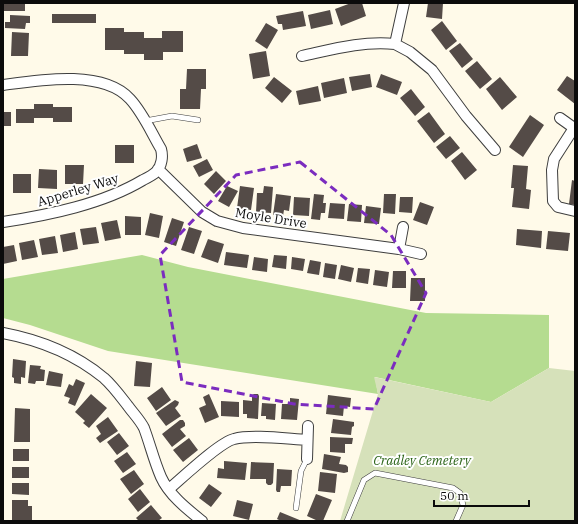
<svg xmlns="http://www.w3.org/2000/svg" width="578" height="524" font-family="'IBM Plex Serif',serif">
<rect width="100%" height="100%" fill="#fffae9"/>
<path fill="#b5dc90" d="M142 255 188 267 426 313 549 315V368L491 402 375 377 378 394 108 351 30 325 3 318V279Z"/>
<path fill="#d6e1ba" d="M549 368 575 371V521H340L378 394 374 377 491 402Z"/>
<path fill="#544b47" d="M7 3H25V11H3V4H7Z
M351 3H362L366 16 341 26 335 9Z
M428 3H443L442 19 426 17Z
M330 10 333 24 311 29 308 15Z
M303 11 306 26 283 30 282 24H278L276 16Z
M52 14H96V23H52Z
M10 15 30 16V23H26L25 29 5 28V22H10Z
M442 21 457 41 446 50 431 30Z
M266 23 278 30 267 49 255 41Z
M105 28H124V32H144V38H162V31H183V52H163V60H144V54H124V50H105Z
M12 32 29 33 28 56H11Z
M460 43 473 59 462 68 449 51Z
M266 51 270 76 253 79 249 54Z
M477 61 492 79 480 89 465 71Z
M187 69H206V89H201L200 109H180V89H186Z
M370 74 372 87 352 91 349 77Z
M381 74 402 82 397 95 376 87Z
M567 76 575 81V104L557 90Z
M274 77 292 91 282 103 265 88Z
M500 77 517 97 502 110 486 89Z
M344 78 347 93 324 98 321 83Z
M318 86 321 101 299 105 296 91Z
M411 89 425 107 415 116 400 98Z
M34 104H53V107H72V122H53V118H34V123H16V109H34Z
M3 112H11V126H3Z
M429 112 445 134 434 143 417 121Z
M530 115 544 125 523 157 509 147Z
M450 136 460 148 446 159 436 147Z
M197 144 202 158 187 162 183 149Z
M115 145H134V163H115Z
M462 152 477 170 465 180 451 161Z
M207 159 213 170 199 177 193 166Z
M65 165H84L83 184H65Z
M513 165 528 166 526 189 531 190 529 209 512 207 514 188H511Z
M39 169 57 170V189L38 188Z
M216 171 226 181 214 194 204 184Z
M13 174H31V193H13Z
M572 180 575 181V205L569 204Z
M227 186 238 191 229 207 218 201Z
M240 186 254 188 251 210 237 208Z
M264 186 273 187 271 213 256 212 257 193H263Z
M276 194 291 196 289 211 284 210 283 216 273 215Z
M314 194 324 195 323 203H326L325 213H321L320 220 311 219Z
M384 194H396L395 214 383 213Z
M294 197 310 198 309 216 293 215Z
M400 197H413L412 213 399 212Z
M420 202 434 207 427 225 413 220Z
M330 203 345 204 344 219 328 218Z
M349 204 362 205 361 222 347 221Z
M366 206 381 208 379 224 364 223Z
M150 213 163 216 159 238 145 235Z
M125 216 141 217V235H125Z
M172 218 184 222 176 246 164 242Z
M117 220 121 238 105 241 101 223Z
M96 227 99 243 83 245 80 229Z
M189 227 202 231 194 254 181 250Z
M517 229 542 231 541 248 516 245Z
M548 231 570 233 568 251 546 249Z
M75 232 78 249 63 252 60 235Z
M55 236 58 253 42 255 39 239Z
M208 239 224 244 218 263 201 257Z
M34 240 38 257 22 260 19 243Z
M14 245 17 261 3 264V247Z
M226 252 249 255 247 268 224 265Z
M274 255 287 256 286 269 272 267Z
M254 257 268 259 267 272 252 270Z
M292 257 305 259 303 271 291 269Z
M310 260 321 262 319 275 307 273Z
M325 263 337 265 335 279 323 277Z
M341 265 354 268 351 282 338 279Z
M358 268 370 269 368 284 356 282Z
M375 270 389 272 387 287 373 285Z
M393 271H406V288H392Z
M411 278H425V301H410Z
M13 359 26 361 25 378 21 377V384L14 383V378L12 377Z
M136 361 152 363 150 387 134 386Z
M30 365 41 366 40 369 45 370 44 381H36L35 384 28 383Z
M49 371 63 374 61 387 46 385Z
M76 379 85 383 75 406 68 403 70 398 64 396 69 384 73 386Z
M162 387 171 400 156 411 147 398Z
M91 394 107 408 89 428 83 423 85 421 75 412Z
M209 394 219 417 205 423 199 408 206 405 203 397Z
M254 394H258L259 396 258 419 247 418V414H243V400L252 401V395Z
M328 395 351 398 350 407 344 406 343 416 326 414Z
M290 398 299 399 297 420 281 419 282 404H290Z
M175 400 179 402 178 405 175 408 181 416 166 426 156 413Z
M221 401 239 402V417L221 416Z
M262 403 276 404 275 420 266 419V416H261Z
M15 408 30 409V442H14Z
M108 417 118 431 100 443 96 438 101 434 96 426Z
M333 419 354 422V426L352 427 351 435 331 433Z
M180 420H183L185 423V426L180 429 186 436 172 447 162 434Z
M119 433 129 446 117 455 107 442Z
M330 437 353 438 352 444H345V453L330 452Z
M189 438 198 450 183 462 173 450Z
M13 449H29V461H13Z
M127 452 136 464 123 473 114 461Z
M324 454 341 457 339 464 346 465 348 467V472L344 473 322 469Z
M224 461 247 463 245 480 217 478 218 468 224 469Z
M251 462 274 463 273 483 271 485H268L266 483V479H250Z
M12 467H29V478H12Z
M277 469 292 470 291 486H281L280 492H277L276 490Z
M134 470 144 484 131 494 120 479Z
M320 472 337 474 335 493 318 491Z
M12 483H29V495L12 494Z
M209 484 222 493 211 507 199 498Z
M140 489 150 502 138 512 128 499Z
M316 494 332 500 323 521H318L307 516Z
M12 500H28V506H32V521H12Z
M237 500 253 504 249 520 233 516Z
M151 505 162 518 158 521H139L136 518Z
M280 512 302 521H281L277 519Z"/>
<g fill="none" stroke-linecap="round" stroke-linejoin="round">
<g stroke="#3e3e3e" stroke-width="6">
<path id="lane" d="M145 121 172 116 198 120
M296 508 301 471 307 459
M347 521 364 480 375 473 453 488 460 493 463 505 456 521"/>
</g>
<g stroke="#3e3e3e" stroke-width="12">
<path id="street" d="M404 3 395 44 410 52 432 70 466 116 495 150
M302 56C334 49 361 41 395 44
M3 85C39 80 103 69 130 99 143 113 151 132 161 149 163 156 162 166 156 172 153 175 147 178 143 180 103 204 49 215 3 222
M560 118 574 128 554 159 552 170 553 201 558 207 575 211
M158 169 202 212 217 221 243 228 399 249 421 254
M399 249 403 227
M3 333C40 340 75 354 104 378 113 386 121 397 128 406 133 413 140 420 144 428 150 444 154 461 161 477 169 495 187 509 202 521
M307 459 308 426
M169 489C182 478 220 442 234 439 252 434 288 439 307 440"/>
</g>
<use href="#lane" stroke="#fff" stroke-width="5"/>
<use href="#street" stroke="#fff" stroke-width="10"/>
</g>
<path fill="none" stroke="#7b2cbf" stroke-width="3" stroke-dasharray="8 5" stroke-linejoin="round" d="M300 162 391 235 426 293 374 409 294 404 182 382 160 255 236 175Z"/>
<g text-anchor="middle" dominant-baseline="central" stroke-width="4" stroke-linejoin="round" paint-order="stroke">
<g font-size="13" fill="#0b0b0b" stroke="#fff">
<text transform="translate(78 190) rotate(-17)">Apperley Way</text>
<text transform="translate(271 218) rotate(9)">Moyle Drive</text>
</g>
<g font-size="13" font-style="italic" fill="#2c6519" stroke="#fff">
<text x="422" y="460">Cradley Cemetery</text>
</g>
</g>
<rect width="578" height="524" fill="none" stroke="#0b0b0b" stroke-width="8"/>
<path d="M434 500v6h95v-6" fill="none" stroke="#0b0b0b" stroke-width="2"/>
<text x="440" y="500" font-size="12" fill="#0b0b0b" stroke="#ffffff" stroke-width="3" paint-order="stroke">50 m</text>
</svg>
